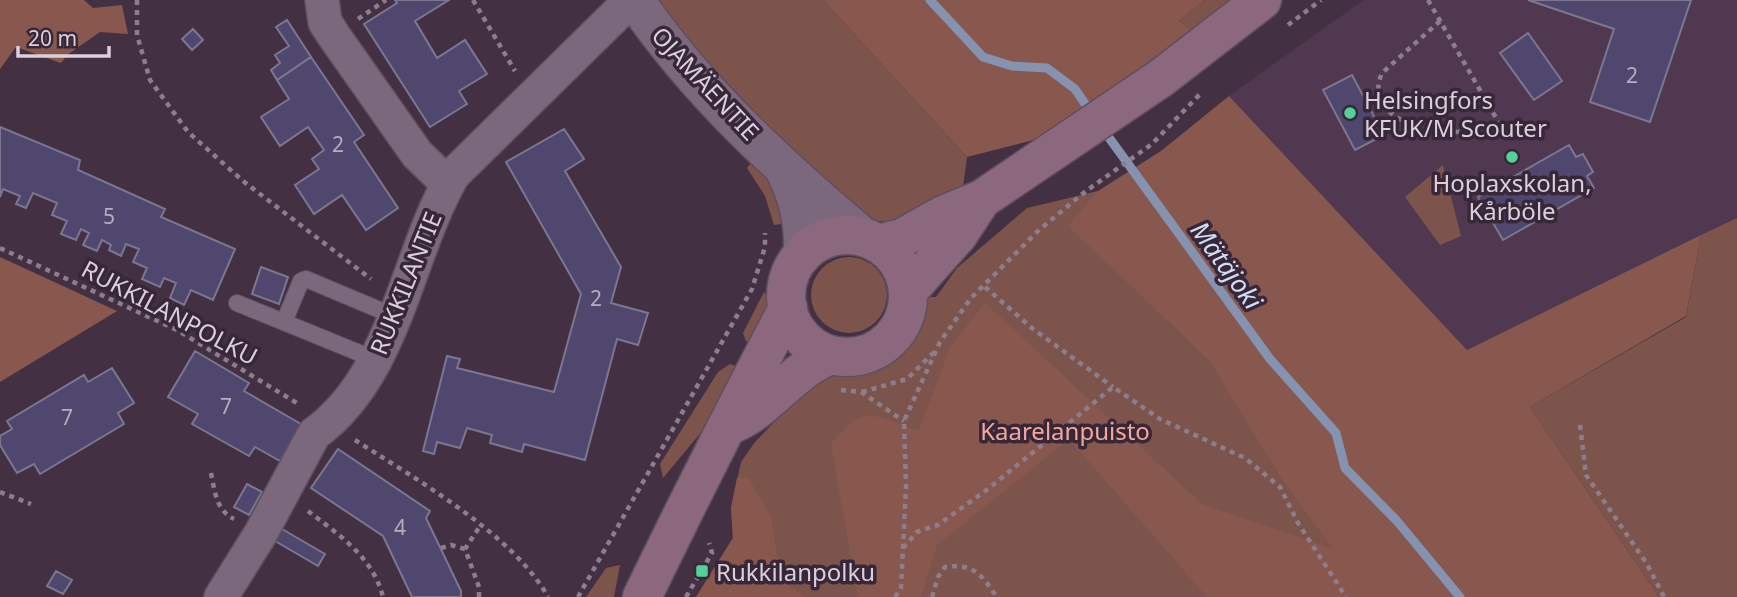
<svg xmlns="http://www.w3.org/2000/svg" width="1737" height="597" font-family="'Noto Sans',sans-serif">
<rect width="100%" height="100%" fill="#433143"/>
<path fill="#503950" d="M1364 0H1737V218L1467 350 1229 96Z"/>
<path fill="#7d544c" d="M658 0H823L967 157 963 187C921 212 896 238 848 209L687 41Z
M1205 0H1233L1193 32 1179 21Z
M754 160 769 178 788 223 774 225 765 196 747 168Z
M1443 165 1461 236 1440 245 1405 197Z
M1098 191 1407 597H696L733 538 731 508 741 462 755 442 783 413 833 371 874 366 894 355 918 328 925 297H936L957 268 1027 208Z
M1737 218V597H1659L1530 407 1686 317 1701 235Z
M811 295a38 38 0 1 1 76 0a38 38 0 1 1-76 0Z
M764 292 773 300 754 346 746 341 743 333Z
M730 364 740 368 708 424 663 478 660 464 718 372Z
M620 565 614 597H586L606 568Z"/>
<path fill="#88584e" d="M0 0H84L93 8 122 5 128 34 100 32 67 55 61 63 16 47 0 69Z
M823 0H1205L1179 21 1193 32 1037 139 967 157Z
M1229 96 1467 350 1701 235 1686 316 1530 407 1659 597H1207L1069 439 937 545 921 597H858L831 444C865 401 875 417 919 431L950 347 985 303 1202 504 1333 549 1282 479 1209 360 1068 226 1098 191 1161 151Z
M0 257 117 311 0 382Z
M748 477 771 518 781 580 804 597H696L733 538 731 508 737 478Z"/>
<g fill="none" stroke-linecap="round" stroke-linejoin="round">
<path stroke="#8593b1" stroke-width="9" d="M930 0 983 57 1012 66 1047 68 1075 89 1092 114
M1102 128 1270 359 1336 433 1345 468 1397 521 1460 597"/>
</g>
<path fill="#4f476e" stroke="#7c7791" stroke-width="2" d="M395 0H449L415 21 437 58 465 40 487 74 459 91 467 104 430 127 364 24 397 3Z
M1528 0H1691L1650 122 1590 102 1614 29Z
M287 20 311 57 277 80 271 70 280 63 275 55 289 46 276 27Z
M193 29 203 40 192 50 182 39Z
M1528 33 1562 81 1534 100 1500 53Z
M311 57 364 135 354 142 398 208 366 230 342 195 314 214 295 185 319 169 312 159 324 150 308 127 280 146 261 117 289 99 277 80Z
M1352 75 1384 135 1355 150 1323 90Z
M0 127 80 160 78 170 165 209 161 217 235 249 213 300 191 290 184 305 170 298 176 283 164 278 160 287 142 279 147 268 133 262 139 249 126 244 121 256 109 250 111 245 102 240 97 251 83 245 89 233 81 229 76 240 61 234 67 221 52 215 57 203 33 193 26 208 16 204 20 196 3 189 0 197Z
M564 129 584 159 565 171 621 267 611 303 648 313 638 345 617 339 585 460 524 444 522 452 490 443 492 435 467 428 460 448 437 442 434 454 423 451 447 356 460 359 457 368 554 392 581 294 506 162Z
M1569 145 1576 157 1583 154 1593 172 1587 176 1594 188 1503 240 1478 197Z
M261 267 288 277 279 304 252 294Z
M195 351 249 383 244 391 301 424 280 461 255 447 249 456 192 424 198 414 168 397Z
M112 368 134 403 118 413 124 424 40 474 34 464 17 473 0 445V436L12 429 7 421 84 375 88 382Z
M338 449 430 511 426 518 461 591V597H412L383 536 311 488Z
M247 484 262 492 249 515 234 507Z
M282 529 325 554 318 566 275 541Z
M56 571 72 580 63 594 47 586Z"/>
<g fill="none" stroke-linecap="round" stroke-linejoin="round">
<g stroke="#5e4f5e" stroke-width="18">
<path id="service" d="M237 303 374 359
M284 322 301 281 306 279 394 316"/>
</g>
<g stroke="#5e4f5e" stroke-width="36">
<path id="minor" d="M322 0 325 22 334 36 417 154 448 184
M221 597 261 533 314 434C396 375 405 258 453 175L631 0"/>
</g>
<g stroke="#5e4f5e" stroke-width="41">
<path id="tertiary" d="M635 0C696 90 780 167 863 237
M785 171C799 199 804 223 803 254"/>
</g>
<g stroke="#5e4f5e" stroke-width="41">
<path id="secondary" d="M786 296a61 61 0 1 1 122 0a61 61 0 1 1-122 0Z
M878 244 902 238 943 215 982 199 1161 78 1262 0
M908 291 958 235 981 200
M730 425C769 410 791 370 831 355
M642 597C689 500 738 403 788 308"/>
</g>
<path stroke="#8d7e8d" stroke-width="4.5" stroke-dasharray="5 5" stroke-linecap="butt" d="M137 0V35L150 80 188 132 243 181 371 279
M473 0 515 71
M1428 0 1507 137
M358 19 386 0
M1440 21 1382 73C1366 109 1406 126 1435 131 1456 134 1481 129 1502 129
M1288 25 1321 0
M0 248 177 330 300 405
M985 287 1033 329 1113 387
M841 390 861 392 904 421
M862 392 907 379 934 352
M1580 425 1586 475 1647 564 1664 597
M355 440C414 478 514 535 548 597
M211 473C215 492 216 510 234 519
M0 492 31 504
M308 511C339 535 373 557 383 597
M441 548 451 545 465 549
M903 548 917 532 938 525 988 489 1113 387 1160 419 1245 458 1280 487 1298 523 1346 597
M479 597V587L465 549 480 526
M578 597 752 289 765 247V233
M686 597 712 553 709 543
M895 597 901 588 906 487 904 421 940 342 971 298 1039 230 1086 191 1152 144 1201 93
M932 597 938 577 945 567C975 563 981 575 997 597"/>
<use href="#service" stroke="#7c687c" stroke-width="16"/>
<use href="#minor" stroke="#7c687c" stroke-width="33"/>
<use href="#tertiary" stroke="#7c687c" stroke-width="38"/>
<use href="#secondary" stroke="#8c687e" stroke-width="38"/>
</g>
<g fill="#51d397" stroke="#382738" stroke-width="2.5">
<circle cx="1350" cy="113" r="7"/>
<circle cx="1512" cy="157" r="7"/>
<rect x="695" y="564" width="14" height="14" rx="3.5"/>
</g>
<g text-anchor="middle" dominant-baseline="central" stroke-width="7" stroke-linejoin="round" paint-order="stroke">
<g font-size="21" fill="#b7adbf">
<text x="1632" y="75">2</text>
<text x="338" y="144">2</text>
<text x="109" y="216">5</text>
<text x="596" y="298">2</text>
<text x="226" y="406">7</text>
<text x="67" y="417">7</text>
<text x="400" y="527">4</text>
</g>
<g font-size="24" fill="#dacfda" stroke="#382738">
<text transform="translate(706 83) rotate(47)">OJAMÄENTIE</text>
<text transform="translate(405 283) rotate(-68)">RUKKILANTIE</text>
<text transform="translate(170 312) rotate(28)">RUKKILANPOLKU</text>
</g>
<g font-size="24" fill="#dacfda" stroke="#382738" text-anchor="start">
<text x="1364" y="99">Helsingfors<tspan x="1364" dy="28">KFUK/M Scouter</tspan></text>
<text x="1512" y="182" text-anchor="middle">Hoplaxskolan,<tspan x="1512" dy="28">Kårböle</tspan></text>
<text x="716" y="571">Rukkilanpolku</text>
</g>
<g font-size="24" fill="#f5a897" stroke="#382738">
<text x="1065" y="430">Kaarelanpuisto</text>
</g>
<g font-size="26" font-style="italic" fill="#cfdff8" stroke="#382738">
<text transform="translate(1227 265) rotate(54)">Mätäjoki</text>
</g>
</g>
<path d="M18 46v10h91v-10" fill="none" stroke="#dacfda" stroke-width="3.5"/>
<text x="28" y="46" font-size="21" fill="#dacfda" stroke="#382738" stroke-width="5" paint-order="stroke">20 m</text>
</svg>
